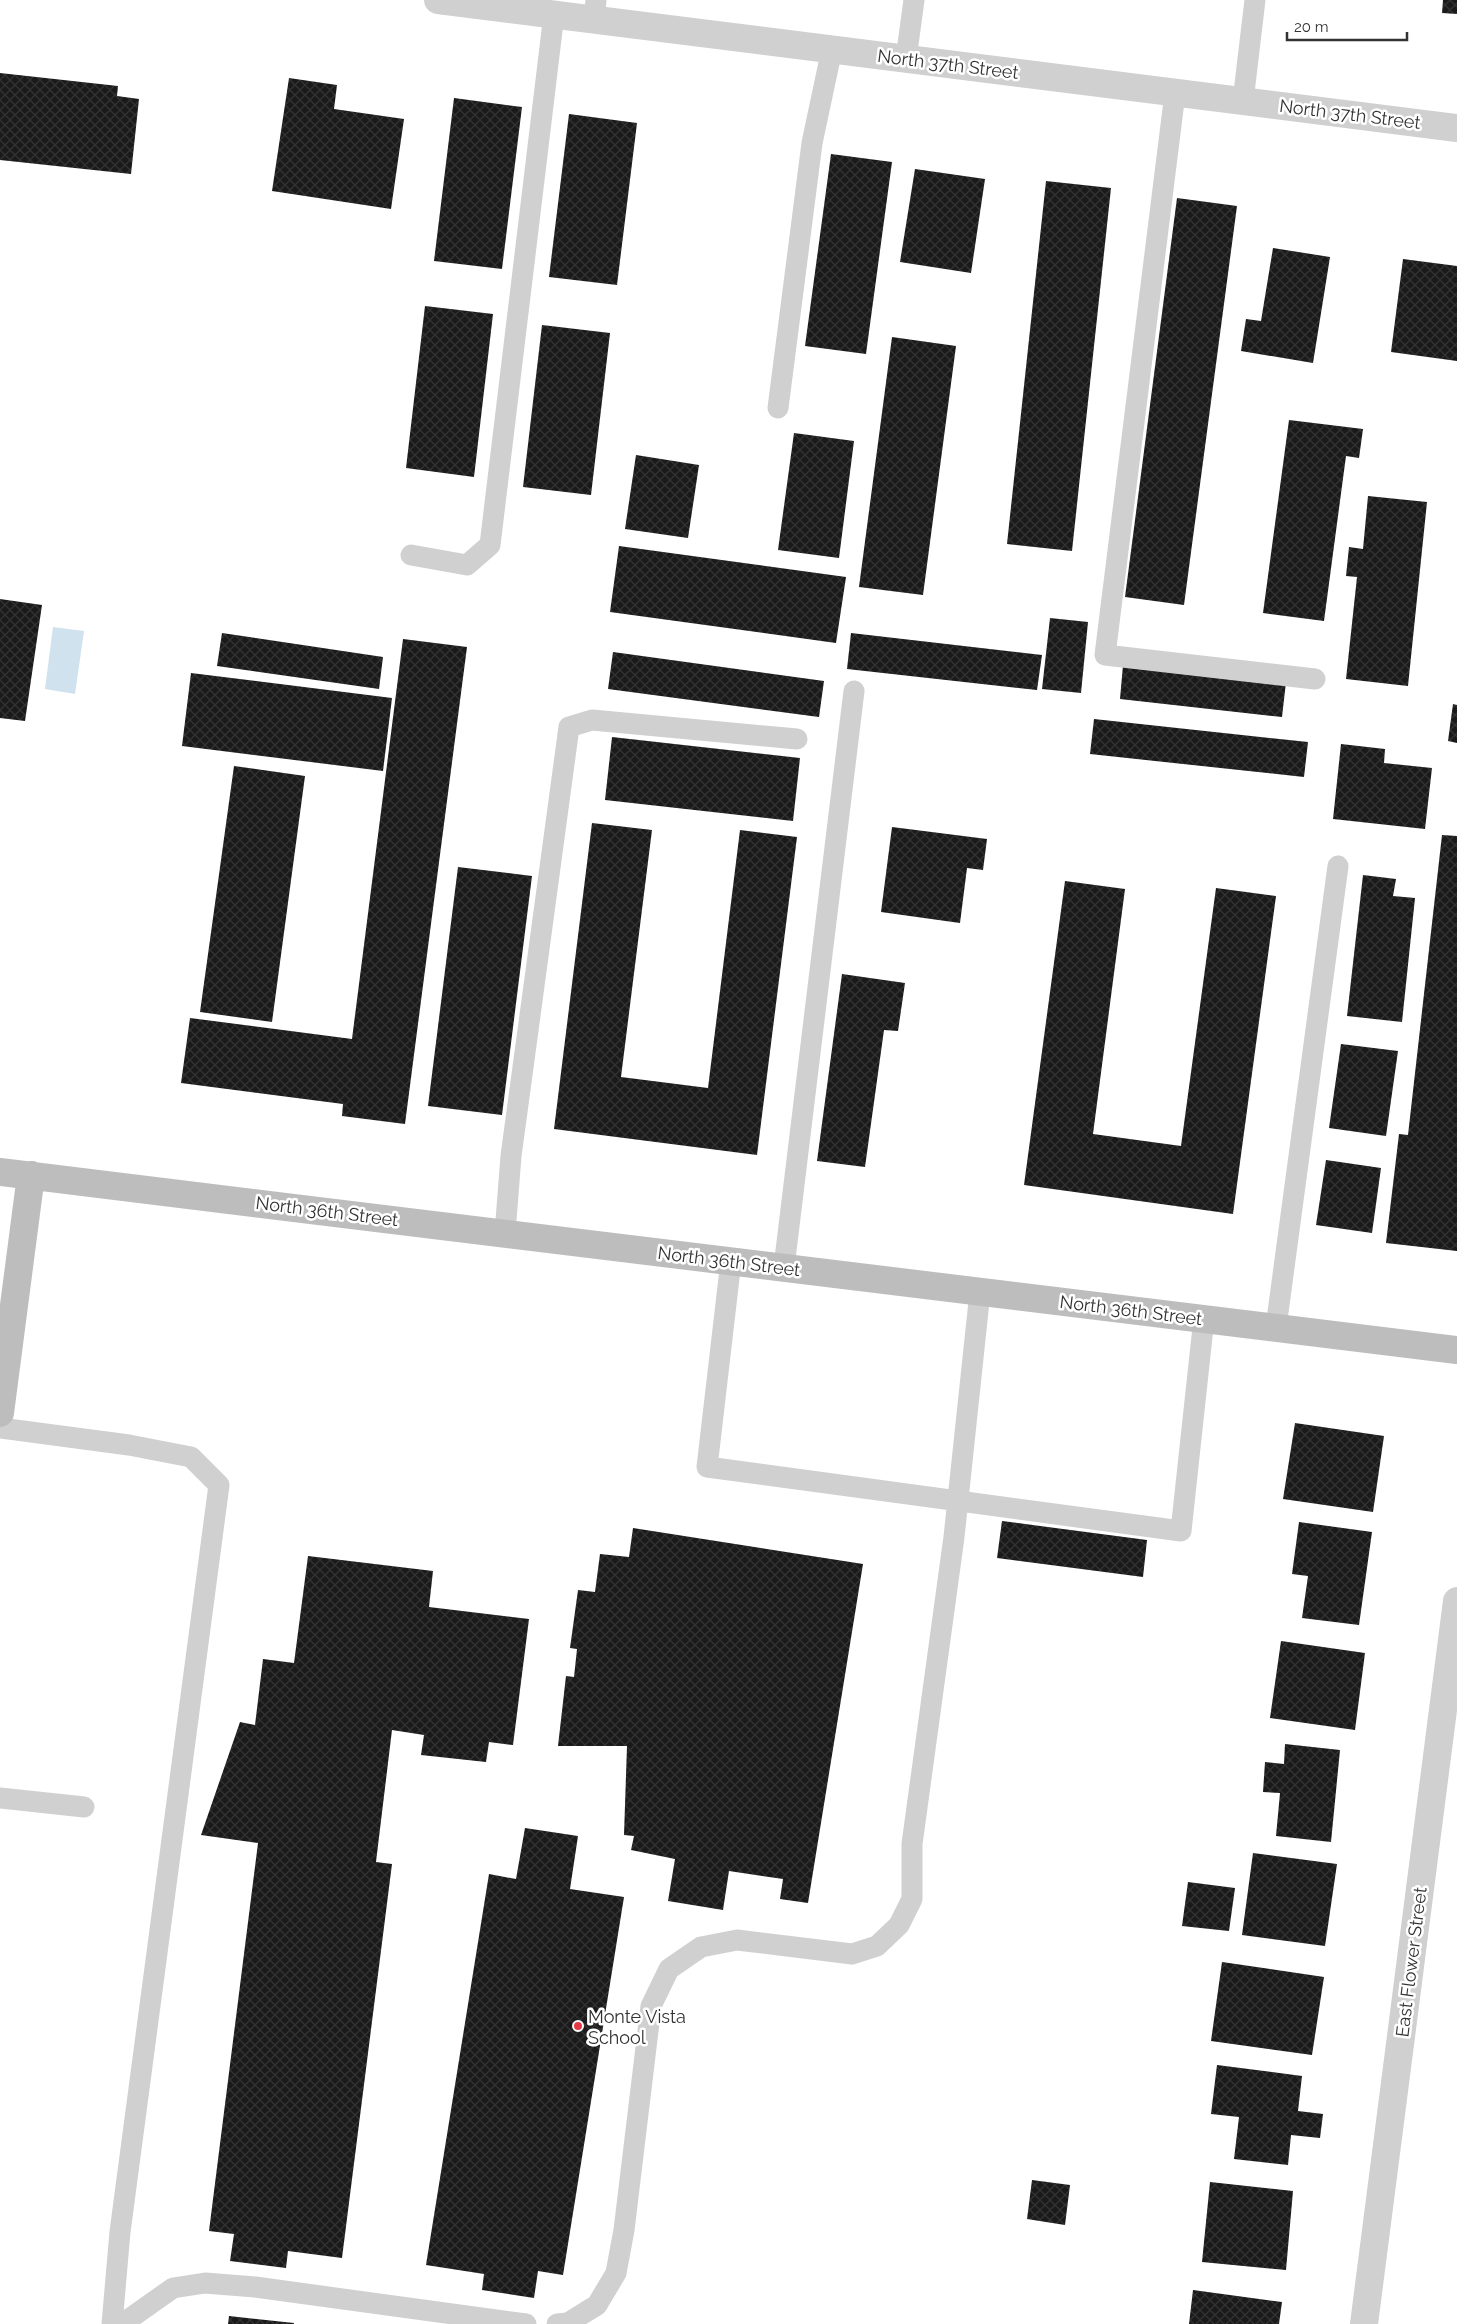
<svg xmlns="http://www.w3.org/2000/svg" width="1457" height="2324" font-family="Raleway,sans-serif">
<defs>
<pattern id="building-cross-hatch" width="8" height="8" patternUnits="userSpaceOnUse" patternTransform="scale(1.25)"><rect width="8" height="8" fill="#1a1a1a"/><path d="M0 0l8 8M0 8l8-8" fill="none" stroke="#333"/></pattern>
</defs>
<rect width="100%" height="100%" fill="#fff"/>
<path fill="#cfe2ee" d="M53 627 84 631 75 694 45 689Z"/>
<path fill="url(#building-cross-hatch)" d="M1443 0H1457V14L1442 13Z
M0 73 118 86 117 96 139 99 131 174 0 160Z
M289 78 337 85 334 109 404 119 391 209 272 191Z
M454 98 522 107 502 269 434 261Z
M569 114 637 123 617 285 549 277Z
M831 154 892 162 866 354 805 346Z
M915 169 985 179 971 273 900 262Z
M1046 181 1111 188 1072 551 1007 544Z
M1177 198 1237 206 1184 605 1125 597Z
M1273 248 1330 257 1313 363 1241 351 1246 319 1261 321Z
M1403 259 1457 266V361L1391 352Z
M425 306 493 314 474 477 406 468Z
M542 325 610 333 591 495 523 487Z
M892 337 956 346 923 595 859 587Z
M1289 420 1363 429 1359 458 1346 456 1324 621 1263 613Z
M794 433 854 441 839 558 778 550Z
M636 455 699 465 688 538 625 529Z
M1368 496 1427 502 1408 686 1346 679 1357 577 1346 576 1349 547 1363 549Z
M619 546 846 577 836 643 610 612Z
M0 599 42 605 25 721 0 718Z
M1050 618 1088 622 1081 693 1042 689Z
M222 633 383 657 379 689 217 666Z
M851 633 1042 655 1037 690 847 669Z
M403 639 467 647 405 1124 342 1116 343 1104 181 1083 190 1018 352 1039Z
M613 652 824 681 819 717 608 689Z
M1123 665 1286 682 1282 717 1120 699Z
M191 673 392 698 383 771 182 746Z
M1453 704 1457 705V743L1448 741Z
M1094 719 1308 742 1304 777 1090 754Z
M612 737 800 758 793 821 605 800Z
M1341 744 1385 749 1384 763 1432 768 1425 829 1333 819Z
M234 766 305 776 272 1022 200 1012Z
M592 823 652 830 621 1077 708 1088 740 830 797 837 757 1155 554 1129Z
M892 827 987 839 983 870 967 868 960 923 881 912Z
M1442 835 1457 836V1251L1386 1243 1399 1134 1408 1135Z
M458 867 532 876 502 1115 428 1106Z
M1363 875 1396 879 1393 896 1415 898 1402 1022 1347 1016Z
M1065 881 1125 889 1093 1134 1181 1146 1216 888 1276 896 1233 1214 1024 1185Z
M842 974 905 983 898 1031 884 1030 865 1167 817 1161Z
M1341 1044 1398 1051 1386 1136 1329 1128Z
M1326 1160 1381 1168 1372 1233 1316 1225Z
M1295 1423 1384 1436 1373 1512 1283 1499Z
M1002 1521 1147 1540 1143 1577 997 1558Z
M1299 1522 1372 1532 1359 1625 1302 1618 1308 1576 1292 1574Z
M633 1528 863 1564 808 1903 780 1899 783 1879 729 1871 723 1910 668 1901 675 1859 631 1850 634 1836 624 1835 627 1746H558L566 1676 574 1677 577 1649 570 1648 578 1590 595 1592 600 1554 629 1557Z
M308 1556 433 1571 429 1607 529 1619 513 1745 489 1742 486 1762 421 1755 424 1735 392 1730 376 1862 392 1864 342 2258 288 2251 286 2268 230 2261 234 2234 209 2231 258 1843 201 1835 240 1722 255 1725 263 1659 294 1663Z
M1281 1641 1365 1653 1355 1730 1270 1718Z
M1285 1744 1340 1750 1331 1842 1276 1836 1280 1793 1263 1792 1265 1762 1284 1764Z
M525 1828 578 1836 570 1889 624 1897 563 2275 538 2271 534 2298 482 2290 484 2274 426 2265 489 1874 516 1879Z
M1253 1853 1337 1864 1325 1946 1242 1935Z
M1188 1882 1235 1888 1229 1931 1182 1926Z
M1222 1962 1324 1977 1312 2055 1211 2041Z
M1217 2065 1302 2076 1298 2111 1323 2114 1320 2138 1291 2135 1288 2165 1234 2159 1239 2117 1211 2114Z
M1032 2180 1070 2185 1065 2225 1027 2219Z
M1210 2182 1293 2191 1286 2270 1202 2262Z
M1193 2290 1282 2302 1279 2324H1189Z
M229 2316 294 2323V2324H228Z"/>
<g fill="none" stroke-linecap="round" stroke-linejoin="round">
<path stroke="#d0d0d0" stroke-width="21" d="M594 20 596 0
M906 59 914 0
M1175 93 1105 655 1315 679
M1243 101 1255 0
M778 408 812 143 832 49
M411 555 467 565 490 545 554 14
M505 1233 511 1156 569 727 592 720 797 739
M731 1261 707 1467 1181 1531 1204 1318
M784 1267 854 691
M1276 1327 1338 866
M0 1428 129 1445 191 1457 219 1485 120 2232 112 2324
M0 1798 84 1807
M122 2324 173 2288 205 2283 255 2287 526 2324
M557 2324 568 2323 597 2305 616 2273 624 2230 651 2006 669 1969 701 1947 737 1940 852 1954 877 1946 899 1925 912 1899V1844L954 1537 980 1292"/>
<path stroke="#d0d0d0" stroke-width="28" d="M438 0 1457 128
M1364 2324 1457 1601"/>
<path stroke="#bdbdbd" stroke-width="28" d="M0 1172 1457 1350
M0 1413 31 1175"/>
</g>
<circle fill="#e63946" stroke="#fff" stroke-width="2" cx="578" cy="2026" r="5"/>
<g text-anchor="middle" dominant-baseline="central" stroke-width="5" stroke-linejoin="round" paint-order="stroke">
<g font-size="18" fill="#333" stroke="#fff">
<text transform="translate(948 64) rotate(7)">North 37th Street</text>
<text transform="translate(1350 114) rotate(7)">North 37th Street</text>
<text transform="translate(327 1211) rotate(7)">North 36th Street</text>
<text transform="translate(729 1261) rotate(7)">North 36th Street</text>
<text transform="translate(1131 1310) rotate(7)">North 36th Street</text>
<text transform="translate(1411 1962) rotate(-83)">East Flower Street</text>
</g>
<g font-size="18" fill="#333" stroke="#fff" text-anchor="start">
<text x="588" y="2016">Monte Vista<tspan x="588" dy="21">School</tspan></text>
</g>
</g>
<path d="M1287 32v8h120v-8" fill="none" stroke="#333333" stroke-width="2.5"/>
<text x="1294" y="32" font-size="15" fill="#333333" stroke="#ffffff" stroke-width="4" paint-order="stroke">20 m</text>
</svg>
